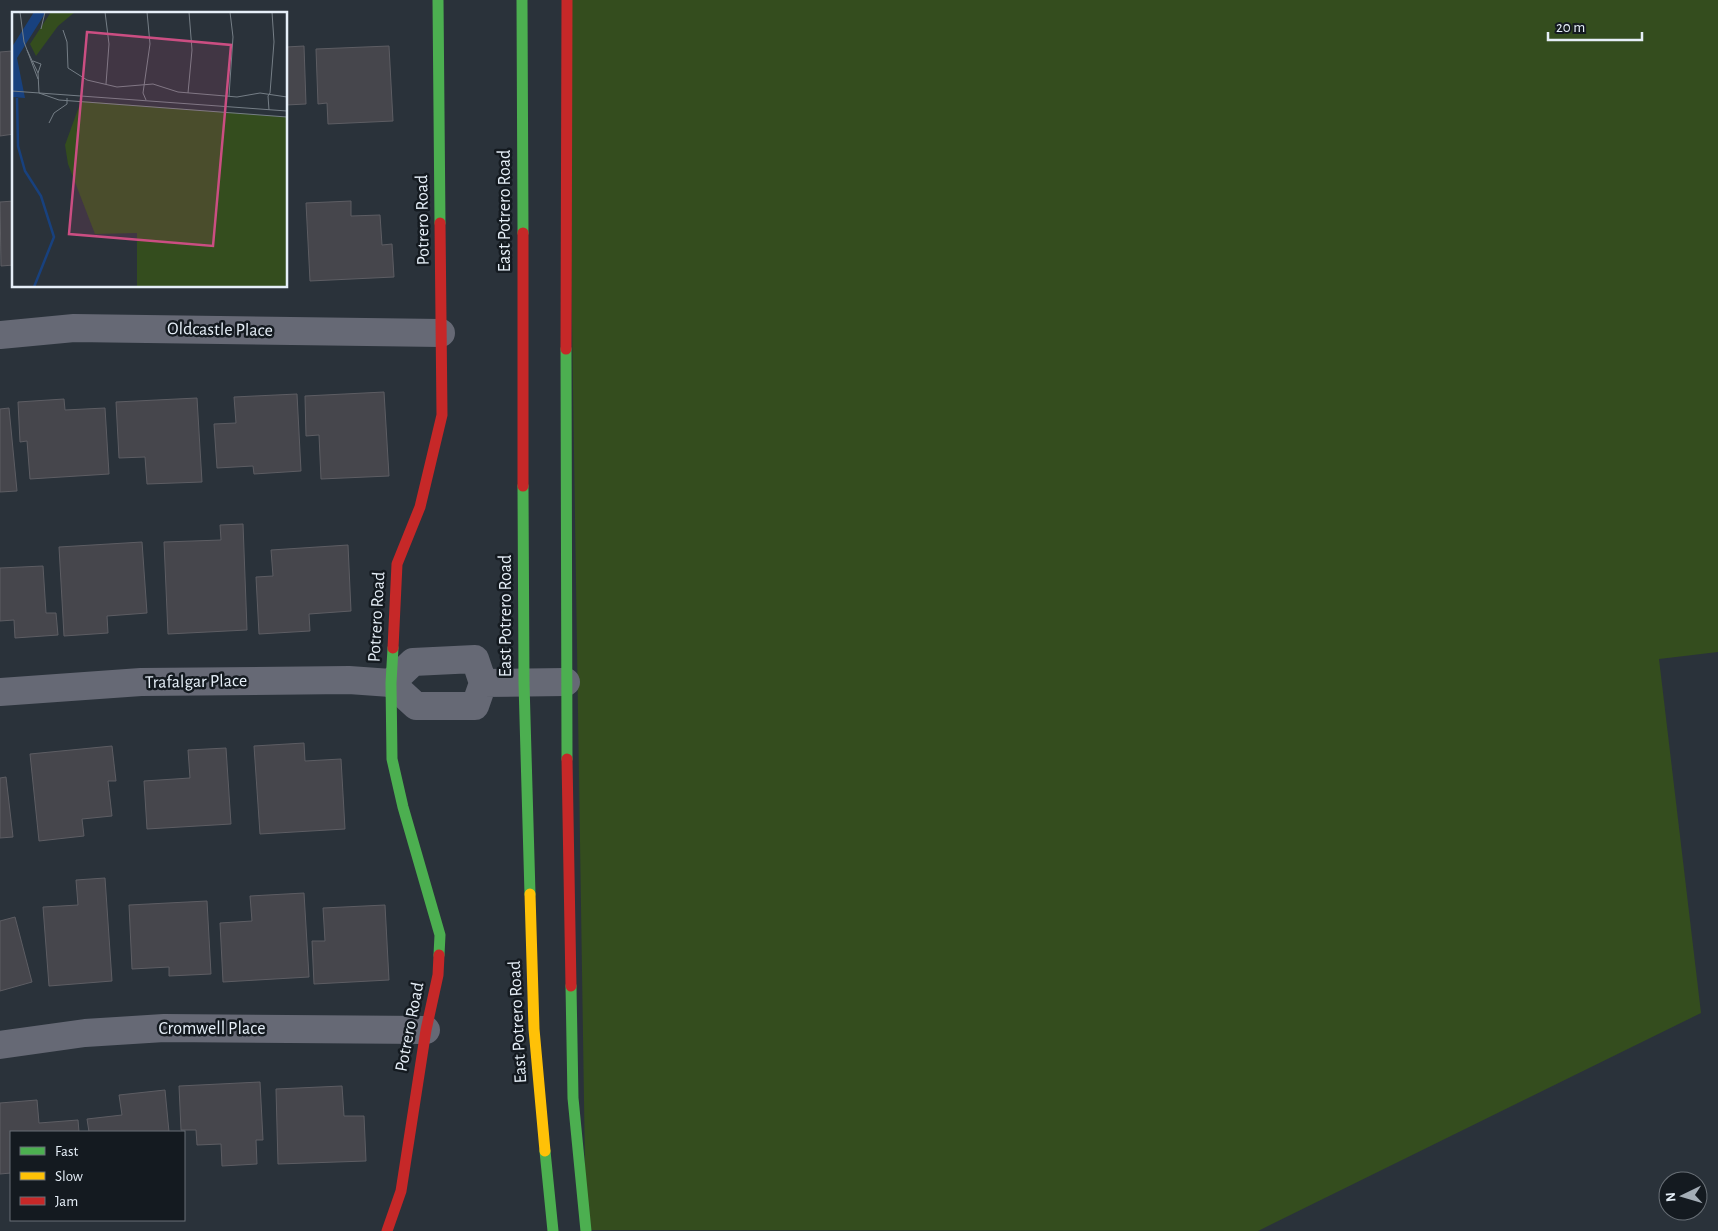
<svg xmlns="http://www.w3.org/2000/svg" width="1718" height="1231" font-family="'Alegreya Sans',sans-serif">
<rect width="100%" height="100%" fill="#2a323a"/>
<path fill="#344d1e" d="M567 0H1718V652L1659 659 1701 1013 1258 1231 586 1230Z"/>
<path fill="#46464c" stroke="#5d5d63" d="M304 46 306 104 286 105V47Z
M389 46 393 121 328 124 327 103 318 104 316 49Z
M12 51 14 68V134L0 136V52Z
M14 201V265L1 266 0 202Z
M351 201V216L380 215 382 245 392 244 394 277 310 281 306 203Z
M384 392 389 476 321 479 319 435 306 436 305 396Z
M297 394 301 471 254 474 253 466 217 468 214 424 236 423 234 397Z
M197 398 202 482 147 484 145 457 119 458 116 402Z
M64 399 65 410 105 408 109 474 30 479 27 441 20 442 18 402Z
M9 408 17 491 0 492V409Z
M243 524 247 630 168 634 164 542 221 540 220 525Z
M142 542 147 613 107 616 108 633 64 636 59 547Z
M348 545 351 611 309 614 310 631 259 634 256 577 273 576 271 550Z
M43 566 46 613H56L58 635 15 638 14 620 0 621V568Z
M304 743 305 761 341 759 345 829 260 834 254 746Z
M112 746 116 781H108L112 816 82 819 84 836 39 841 30 754Z
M226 748 231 824 147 829 144 781 190 778 188 750Z
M6 777 13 837 0 838V778Z
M105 878 112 981 49 986 43 907 78 905 76 880Z
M304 893 309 977 223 982 220 923 252 921 250 896Z
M207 901 211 974 169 976V967L132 969 129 905Z
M385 905 389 980 314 984 312 941H325L323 908Z
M15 917 32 982 0 991V921Z
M260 1082 263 1140H256L257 1164 222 1166 221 1144 197 1145 196 1130H181L179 1086Z
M342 1086 344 1116H364L366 1161 278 1164 276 1089Z
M165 1090 169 1132H89L87 1119 122 1115 119 1095Z
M37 1100 39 1123 78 1120 79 1132H11V1173L0 1174V1103Z"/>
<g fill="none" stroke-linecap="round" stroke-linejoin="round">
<path stroke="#666975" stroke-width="28" d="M0 335 74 328 441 333
M483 683 566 682
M0 692 141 682 349 680 391 683 416 706H475L483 683 475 659 413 662 391 683
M0 1045 85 1033 164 1028 426 1030"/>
<path stroke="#4caf50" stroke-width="11" d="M438 0 440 223
M522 0 523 233
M566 349 567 759
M523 486 524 683 530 894
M393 648 391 683 392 759 403 807 440 935 439 955
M571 986 573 1098 586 1231
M545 1151 553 1231"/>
<path stroke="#ffc107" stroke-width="11" d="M530 894 534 1029 545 1151"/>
<path stroke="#c62828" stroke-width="11" d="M523 233V486
M566 349 567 0
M393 648 397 564 420 507 442 415 440 223
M567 759 571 986
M387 1231 401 1191 426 1030 438 975 439 955"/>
</g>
<g text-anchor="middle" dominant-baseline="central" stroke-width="5" stroke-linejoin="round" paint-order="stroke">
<g font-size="18" fill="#e6eff8" stroke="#141a20">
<text transform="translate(505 211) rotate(-90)">East Potrero Road</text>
<text transform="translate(423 220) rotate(-91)">Potrero Road</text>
<text transform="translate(220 330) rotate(1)">Oldcastle Place</text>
<text transform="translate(506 616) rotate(-90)">East Potrero Road</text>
<text transform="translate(377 617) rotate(-87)">Potrero Road</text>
<text transform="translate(196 682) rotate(-1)">Trafalgar Place</text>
<text transform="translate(518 1022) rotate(-93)">East Potrero Road</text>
<text transform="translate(410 1027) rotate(-79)">Potrero Road</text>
<text x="212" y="1029">Cromwell Place</text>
</g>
</g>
<g transform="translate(12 12)">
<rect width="275" height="275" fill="#2a323a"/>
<path d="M39 0H63L46 14 24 44 18 32ZM69 89 275 105V275H125V221L83 222 56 152 53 133Z" fill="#344d1e"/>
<path d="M22 0H34L5 46 13 86 0 85V35Z" fill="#18417e"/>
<path fill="none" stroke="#18417e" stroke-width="2.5" d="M5 86 6 134 13 159 29 184 42 225 22 275"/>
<path fill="none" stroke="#757e86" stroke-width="1" d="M8 0 12 30 26 67M93 0 97 32 94 72M29 17 33 0M51 18 55 30 56 56 75 68 105 75 141 72 166 80 225 85 248 81 275 85M15 38 26 61 27 81M21 49 29 52 26 61M0 79 275 99M27 81 47 88 275 105M176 81 180 38 177 0M217 84 221 25 218 0M134 88 131 81 138 32 135 0M257 98 256 84 258 81 262 30 260 0M37 111 42 101 55 92V86"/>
<path fill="#cb4e82" fill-opacity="0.15" stroke="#cb4e82" stroke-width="2.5" d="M75 20 219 33 201 234 57 222Z"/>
<rect width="275" height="275" fill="none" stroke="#e6eff8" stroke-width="2.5"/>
</g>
<rect x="10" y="1131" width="175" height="90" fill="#141a20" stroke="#686f76"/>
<rect x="20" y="1147" width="25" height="8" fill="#4caf50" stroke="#686f76"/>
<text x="55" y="1156" font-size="15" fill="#e6eff8">Fast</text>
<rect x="20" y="1172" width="25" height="8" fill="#ffc107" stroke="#686f76"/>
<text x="55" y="1181" font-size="15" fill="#e6eff8">Slow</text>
<rect x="20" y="1197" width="25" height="8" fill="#c62828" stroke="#686f76"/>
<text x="55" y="1206" font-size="15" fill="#e6eff8">Jam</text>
<g transform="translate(1683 1196) rotate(265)"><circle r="24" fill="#141a20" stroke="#686f76"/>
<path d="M0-4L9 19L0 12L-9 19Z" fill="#a4adb6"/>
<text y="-8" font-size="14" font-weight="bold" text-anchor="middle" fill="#e6eff8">N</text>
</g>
<path d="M1548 32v8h94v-8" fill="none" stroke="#e6eff8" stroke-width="2.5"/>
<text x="1556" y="32" font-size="15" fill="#e6eff8" stroke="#141a20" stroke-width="4" paint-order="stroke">20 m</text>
</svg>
